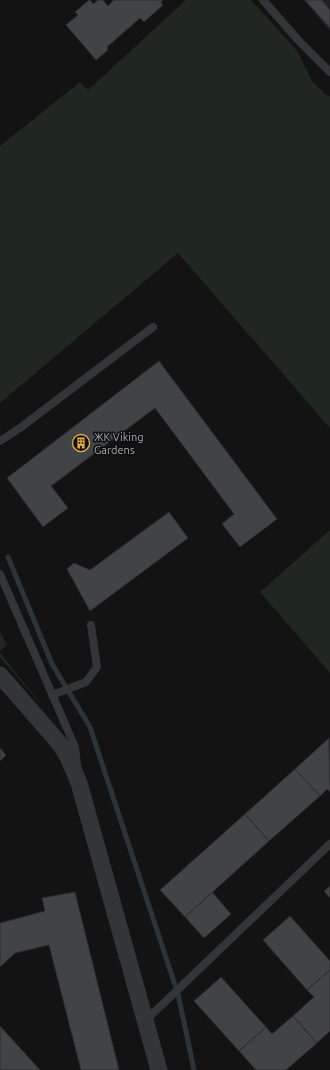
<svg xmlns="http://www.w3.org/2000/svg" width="330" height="1070" font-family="Ubuntu,sans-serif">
<rect width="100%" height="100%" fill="#131314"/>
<path fill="#1f1f21" d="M303 0H330V31Z"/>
<path fill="#1f2720" d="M186 0H251L298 52 312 81 326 95 330 96V426L329 427 178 253 0 403V146L80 82 88 90Z
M330 530V673L260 592Z
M0 631 7 645 0 651Z
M0 653 46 710 0 657Z"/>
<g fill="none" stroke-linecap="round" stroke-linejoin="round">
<path stroke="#2c3339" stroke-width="5" d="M8 557 52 664 90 727 178 994 194 1070"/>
</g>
<path fill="#424347" stroke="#2d2d30" d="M89 0H90L93 4 98 0H103L108 6 113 1V0H163L161 3 163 5 144 22 140 18 107 47 108 50 96 60 66 25 78 15 75 12Z
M305 0H322L330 10V28Z
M159 361 277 519 240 547 222 524 234 514 155 408 51 486 68 508 43 527 7 478Z
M169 512 188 538 90 611 67 569 74 563 90 570Z
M329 738 330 792 327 789 320 796 295 769Z
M0 748 6 755 0 761Z
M295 769 320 796 269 841 245 814Z
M245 814 269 841 185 917 160 890Z
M330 886V898L324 891Z
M75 892 119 1070H81L49 945 15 953 0 967V923L45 911 42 898Z
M212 892 231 914 204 938 185 917Z
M290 916 330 961V970L307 990 263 940Z
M330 970V1031L317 1043 293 1016 314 997 307 990Z
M221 977 266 1027 239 1051 194 1001Z
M293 1016 317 1043 286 1070H256L239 1051 266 1027 272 1034Z
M0 1026 40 1070H0Z"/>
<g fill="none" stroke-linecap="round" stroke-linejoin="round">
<path stroke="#343539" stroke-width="8" d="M263 0 299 41 330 72
M0 441 20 428 153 327
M0 574 75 747 77 765
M52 695 86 682 97 667 91 625
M145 1021 330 844"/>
<path stroke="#343539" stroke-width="17" d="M0 675 60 744 68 757 79 783 159 1070"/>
</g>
<defs>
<g id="building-ring" transform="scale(0.9)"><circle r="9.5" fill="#0e0e0f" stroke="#e5ae3b" stroke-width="1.5"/><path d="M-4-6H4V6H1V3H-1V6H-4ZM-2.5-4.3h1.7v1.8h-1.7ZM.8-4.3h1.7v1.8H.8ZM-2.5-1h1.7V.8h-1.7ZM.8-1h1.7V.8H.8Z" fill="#e5ae3b"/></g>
</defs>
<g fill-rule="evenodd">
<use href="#building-ring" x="81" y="443"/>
</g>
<g text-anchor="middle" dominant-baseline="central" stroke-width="3" stroke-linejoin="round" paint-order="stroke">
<g font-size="11" fill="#a5aab4" stroke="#0e0e0f" text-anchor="start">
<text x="94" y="437">ЖК Viking<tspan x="94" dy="13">Gardens</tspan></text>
</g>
</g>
</svg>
